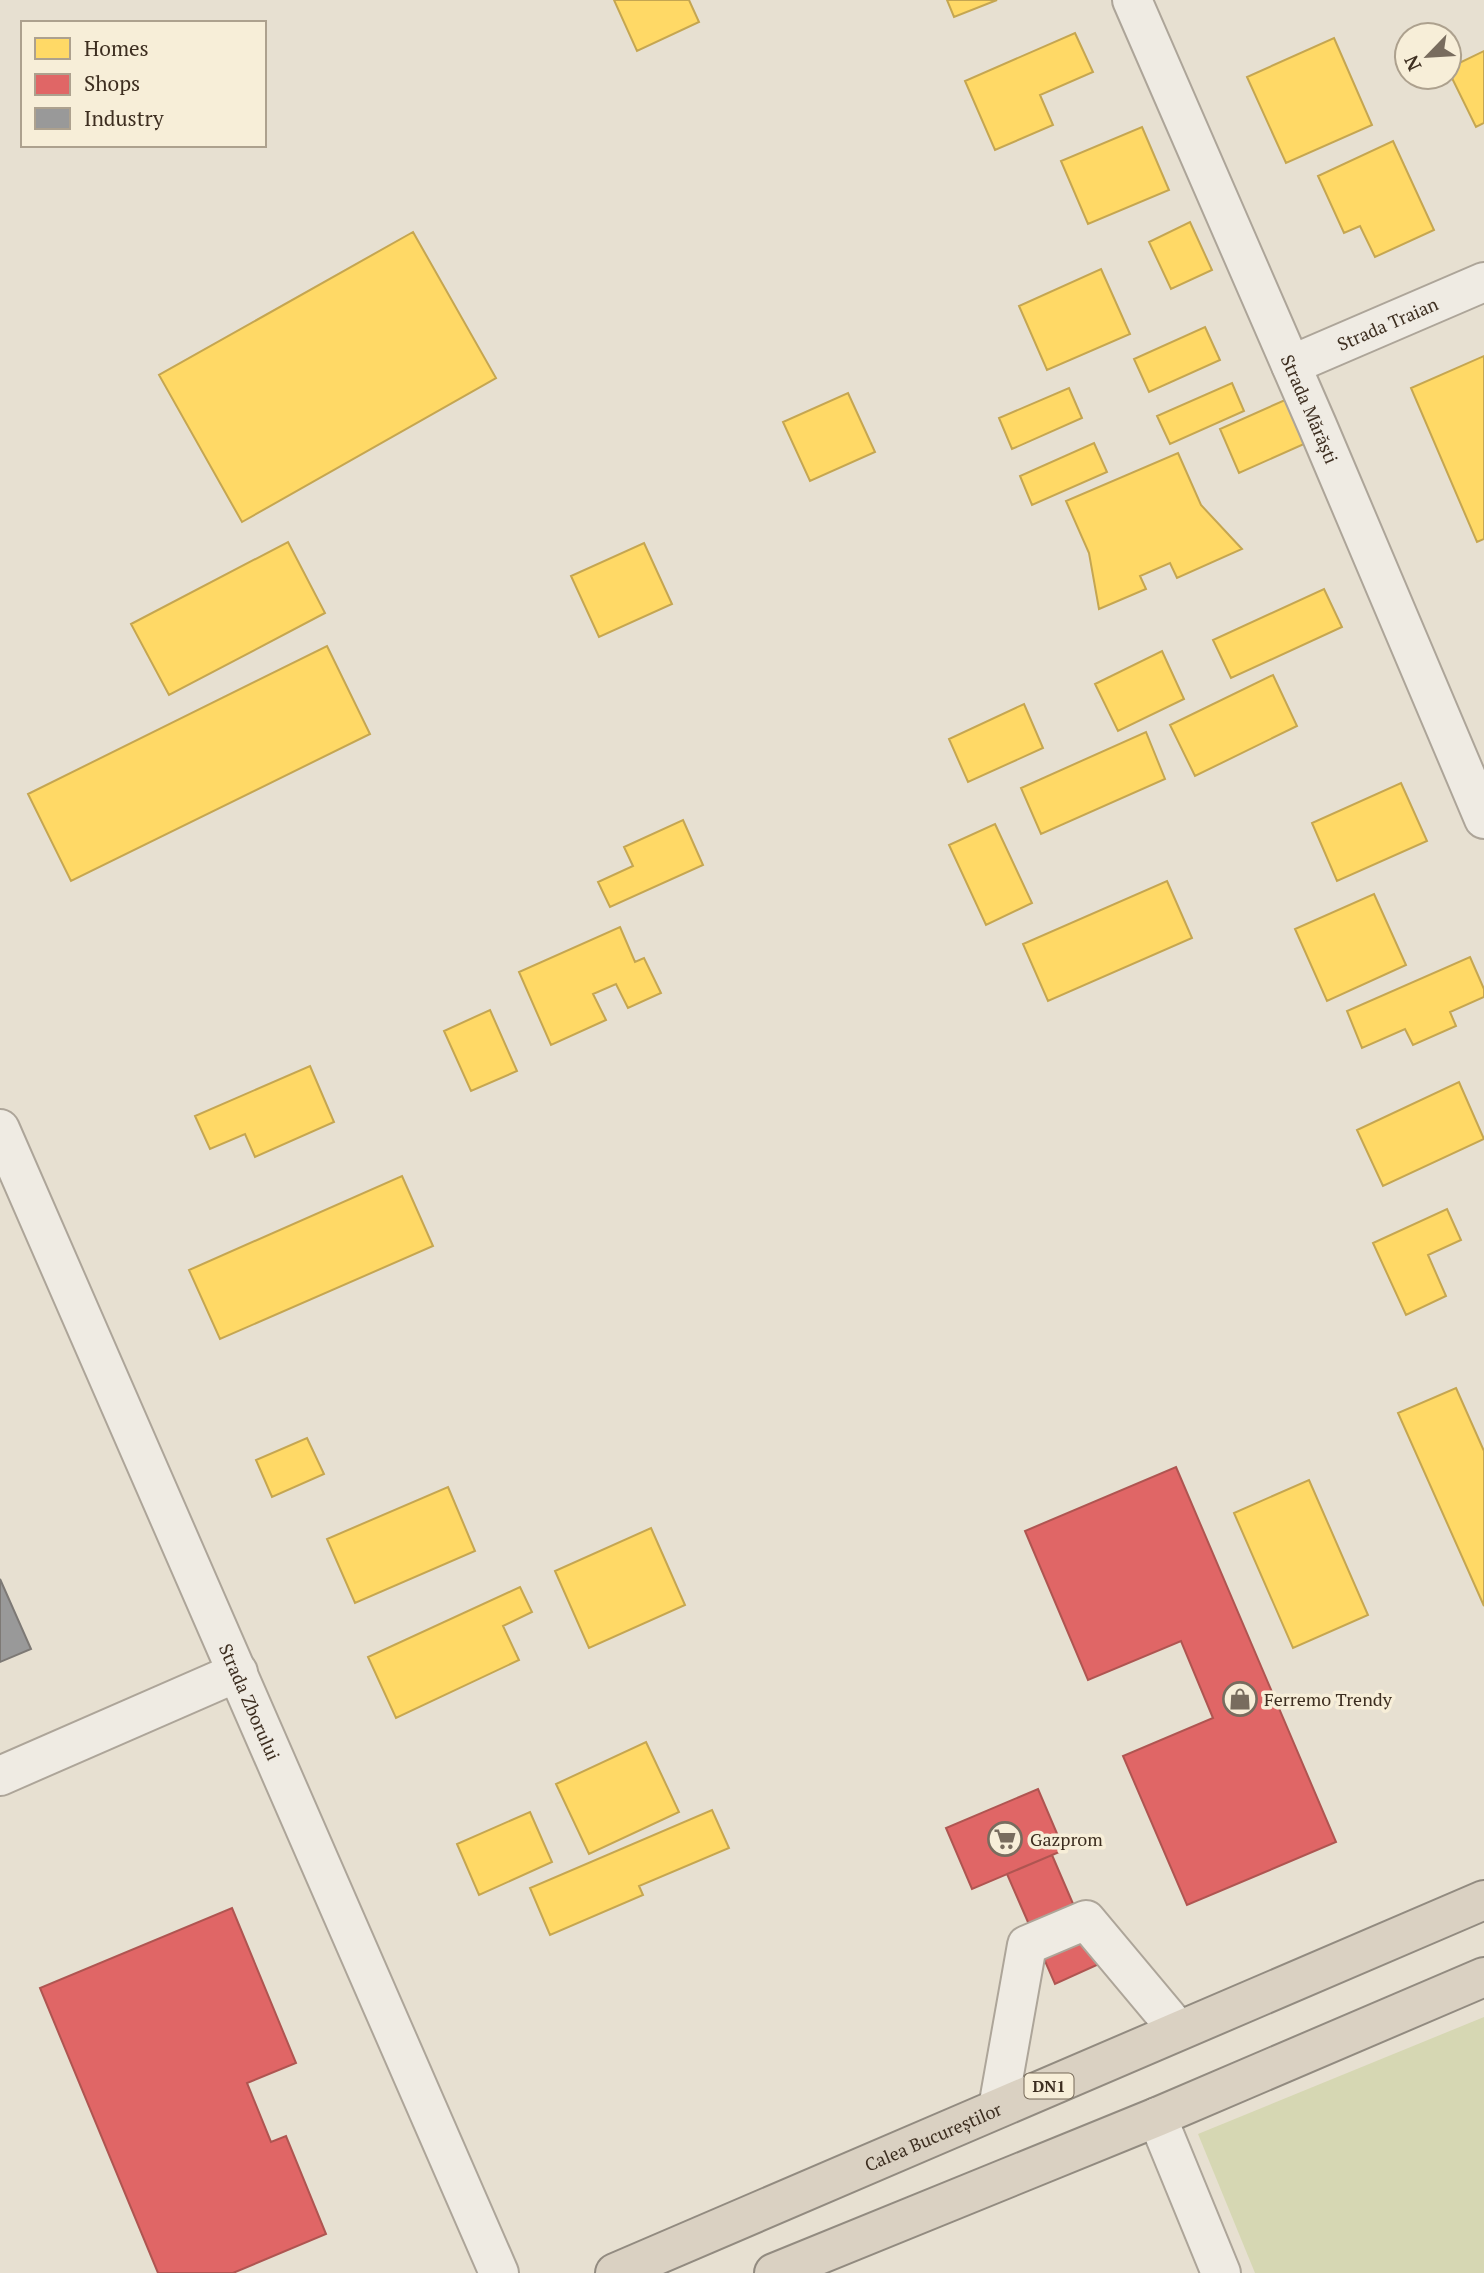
<svg xmlns="http://www.w3.org/2000/svg" width="1484" height="2273" font-family="'PT Serif',serif">
<rect width="100%" height="100%" fill="#e7e0d1"/>
<path fill="#d6d7b3" d="M1484 2017V2273H1255L1198 2134Z"/>
<path fill="#ffd966" stroke="#c5a651" stroke-width="2" d="M614 0H689L699 22 637 51Z
M947 0H997L954 17Z
M1075 33 1093 72 1040 95 1053 125 995 150 965 81Z
M1334 38 1372 125 1286 163 1247 77Z
M1484 51V123L1476 127 1449 72V68Z
M1142 127 1169 190 1088 224 1061 161Z
M1393 141 1434 230 1375 257 1360 226 1344 233 1318 176Z
M1190 222 1212 270 1171 289 1149 242Z
M413 232 496 378 242 522 159 375Z
M1101 269 1130 334 1047 370 1019 306Z
M1205 327 1220 360 1149 392 1134 359Z
M1484 356V539L1477 542 1411 388Z
M1232 383 1244 411 1170 444 1157 416Z
M1069 388 1082 418 1012 449 999 418Z
M848 393 875 452 810 481 783 422Z
M1285 400 1304 444 1239 473 1220 429Z
M1094 443 1107 472 1032 505 1020 476Z
M1178 453 1201 505 1242 549 1177 578 1170 563 1140 576 1146 589 1099 609 1089 553 1066 501Z
M288 542 325 613 169 695 131 624Z
M644 543 672 604 599 637 571 576Z
M1324 589 1342 627 1231 678 1213 640Z
M327 646 370 734 71 881 28 794Z
M1162 651 1184 699 1118 731 1095 684Z
M1273 675 1297 726 1195 776 1170 725Z
M1024 704 1043 748 968 782 949 739Z
M1146 732 1165 779 1041 834 1021 788Z
M1401 783 1427 841 1337 881 1312 823Z
M683 820 703 865 610 907 598 882 633 866 624 847Z
M995 824 1032 903 986 925 949 845Z
M1167 881 1192 938 1048 1001 1023 944Z
M1374 894 1406 965 1327 1001 1295 929Z
M620 927 635 962 644 958 661 993 628 1008 616 984 593 994 606 1020 551 1045 519 972Z
M1470 957 1484 989V997L1450 1012 1456 1026 1413 1045 1405 1029 1362 1048 1347 1011Z
M490 1010 517 1071 471 1091 444 1031Z
M310 1066 334 1122 255 1157 245 1134 210 1149 195 1116Z
M1459 1082 1484 1139 1383 1186 1357 1130Z
M402 1176 433 1246 220 1339 189 1270Z
M1447 1209 1461 1240 1428 1255 1446 1296 1406 1315 1373 1243Z
M1456 1388 1484 1451V1606L1398 1413Z
M307 1438 324 1474 272 1497 256 1460Z
M1309 1480 1368 1615 1293 1648 1234 1513Z
M448 1487 475 1551 355 1603 327 1539Z
M651 1528 685 1605 589 1648 555 1571Z
M520 1587 532 1612 503 1626 519 1660 396 1718 368 1657Z
M646 1742 679 1812 589 1854 556 1784Z
M712 1810 729 1848 639 1886 643 1895 550 1935 530 1888Z
M530 1812 552 1862 479 1895 457 1844Z"/>
<path fill="#e06666" stroke="#af5551" stroke-width="2" d="M1176 1467 1336 1842 1187 1905 1123 1756 1213 1718 1181 1641 1088 1680 1025 1531Z
M1038 1789 1064 1850 972 1889 946 1828Z
M1052 1855 1099 1964 1055 1984 1007 1874Z
M232 1908 296 2063 247 2083 271 2142 286 2136 326 2234 233 2273H158L40 1988Z"/>
<path fill="#999" stroke="#7d7975" stroke-width="2" d="M0 1579 31 1649 0 1662Z"/>
<g fill="none" stroke-linecap="round" stroke-linejoin="round">
<g stroke="#ada599" stroke-width="42">
<g id="minor">
<path id="s1" d="M1132 0 1317 425 1484 819"/>
<path id="s2" d="M1291 365 1484 282"/>
<path id="s3" d="M0 1129 499 2273"/>
<path d="M0 1776 238 1672"/>
<path d="M998 2108 1027 1945 1086 1920 1178 2030"/>
<path d="M1157 2117 1221 2273"/>
</g>
</g>
<g stroke="#928b80" stroke-width="42">
<g id="highway">
<path id="s4" d="M615 2273 1484 1900"/>
<path d="M774 2273 1157 2117 1484 1977"/>
</g>
</g>
<use href="#minor" stroke="#efebe3" stroke-width="38"/>
<use href="#highway" stroke="#dad1c2" stroke-width="38"/>
</g>
<defs>
<g id="shop-ring" transform="scale(1.75)"><circle r="9.5" fill="#f7eed8" stroke="#786c5e" stroke-width="1.5"/><path d="M-5-2.5h2.3a2.7 3.5 0 0 1 5.4 0H5L5.5 6h-11ZM-1.5-2.5h3a1.5 2.3 0 0 0-3 0Z" fill="#786c5e"/></g>
<g id="supermarket-ring" transform="scale(1.75)"><circle r="9.5" fill="#f7eed8" stroke="#786c5e" stroke-width="1.5"/><path d="M-6-5.5h2.5l.6 2H6L4.5 2H-2.5L-4.4-4H-6ZM-1.5 3.2a1.3 1.3 0 1 0 .1 0ZM3 3.2a1.3 1.3 0 1 0 .1 0Z" fill="#786c5e"/></g>
</defs>
<g fill-rule="evenodd">
<use href="#shop-ring" x="1240" y="1699"/>
<use href="#supermarket-ring" x="1005" y="1839"/>
</g>
<g text-anchor="middle" dominant-baseline="central" stroke-width="7" stroke-linejoin="round" paint-order="stroke">
<rect fill="#f7eed8" stroke="#756857" stroke-width="2" x="1024.5" y="2073.5" width="49" height="25" rx="5"/>
<g font-size="16" font-weight="bold" fill="#3d2e20">
<text x="1049" y="2086">DN1</text>
</g>
<g font-size="18" fill="#3d2e20" stroke="#f7eed8">
<text stroke="none"><textPath href="#s2" startOffset="105">Strada Traian</textPath></text>
<text stroke="none"><textPath href="#s1" startOffset="446">Strada Mărăști</textPath></text>
<text stroke="none"><textPath href="#s3" startOffset="625">Strada Zborului</textPath></text>
<text stroke="none"><textPath href="#s4" startOffset="346">Calea Bucureștilor</textPath></text>
</g>
<g font-size="18" fill="#3d2e20" stroke="#f7eed8" text-anchor="start">
<text x="1264" y="1699">Ferremo Trendy</text>
<text x="1030" y="1839">Gazprom</text>
</g>
</g>
<rect x="21" y="21" width="245" height="126" fill="#f7eed8" stroke="#ada18e" stroke-width="2"/>
<rect x="35" y="38" width="35" height="21" fill="#ffd966" stroke="#ada18e" stroke-width="2"/>
<text x="84" y="56" font-size="21" fill="#3d2e20">Homes</text>
<rect x="35" y="74" width="35" height="21" fill="#e06666" stroke="#ada18e" stroke-width="2"/>
<text x="84" y="91" font-size="21" fill="#3d2e20">Shops</text>
<rect x="35" y="108" width="35" height="21" fill="#999999" stroke="#ada18e" stroke-width="2"/>
<text x="84" y="126" font-size="21" fill="#3d2e20">Industry</text>
<g transform="translate(1428 56) rotate(245)"><circle r="33" fill="#f7eed8" stroke="#ada18e" stroke-width="2"/>
<path d="M0-5L12 26L0 18L-12 26Z" fill="#786c5e"/>
<text y="-10" font-size="19" font-weight="bold" text-anchor="middle" fill="#3d2e20">N</text>
</g>
</svg>
